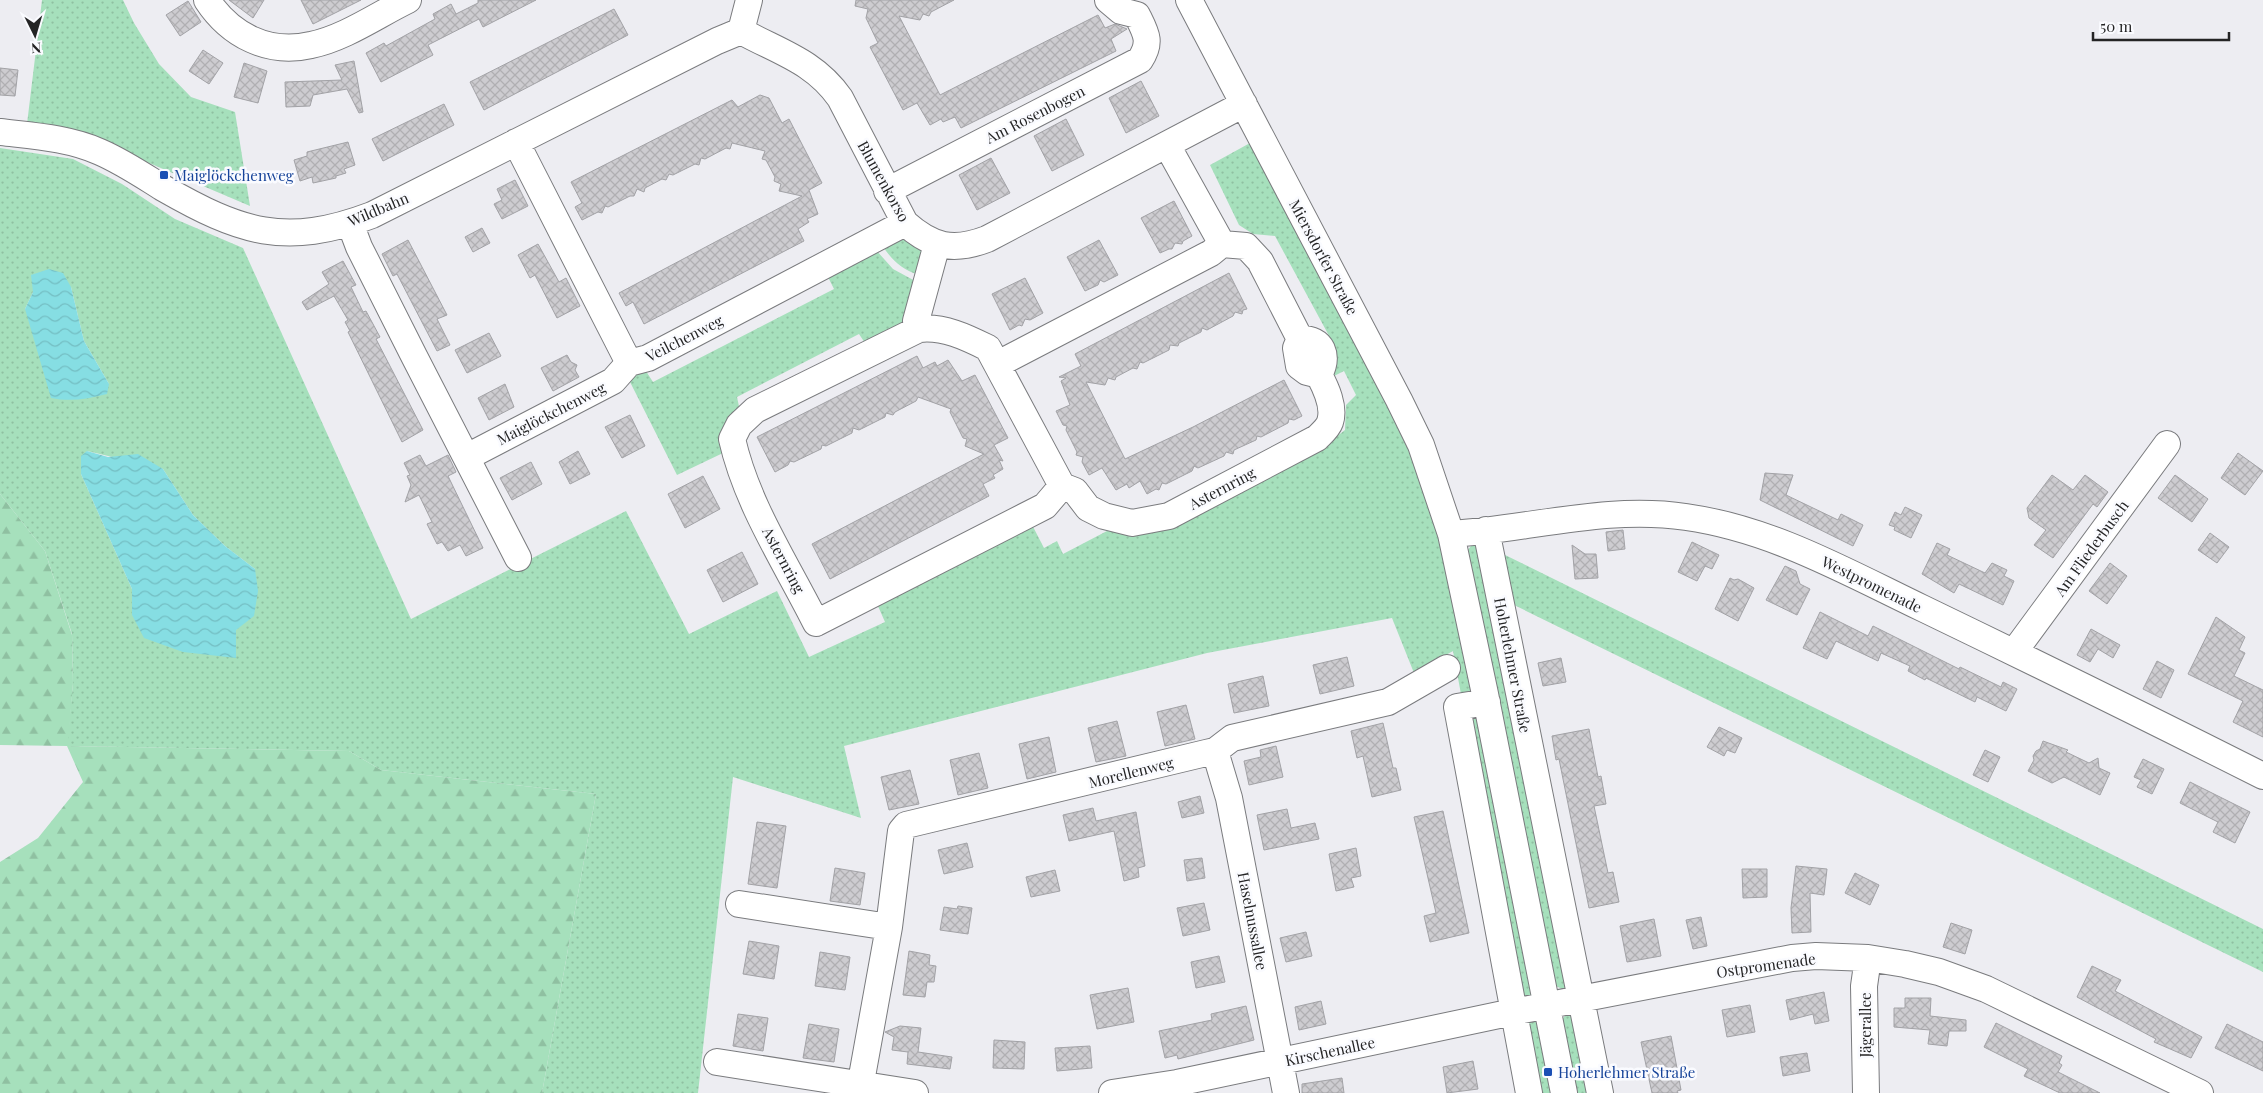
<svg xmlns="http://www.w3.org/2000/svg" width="2263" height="1093" font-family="'Playfair Display',serif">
<defs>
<pattern id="grass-dots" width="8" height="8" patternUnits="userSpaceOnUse" patternTransform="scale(1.25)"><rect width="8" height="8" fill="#a6e0bc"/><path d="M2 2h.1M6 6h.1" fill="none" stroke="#8fc0a1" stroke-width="1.8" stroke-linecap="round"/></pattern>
<pattern id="forest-firs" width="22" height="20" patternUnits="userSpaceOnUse" patternTransform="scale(1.25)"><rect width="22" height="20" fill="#a6e0bc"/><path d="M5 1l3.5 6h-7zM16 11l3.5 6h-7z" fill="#8fc0a1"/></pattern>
<pattern id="water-waves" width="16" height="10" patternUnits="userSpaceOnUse" patternTransform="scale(1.25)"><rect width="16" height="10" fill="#86dee3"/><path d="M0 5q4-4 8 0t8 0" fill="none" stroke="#74bec3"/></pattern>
<pattern id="building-cross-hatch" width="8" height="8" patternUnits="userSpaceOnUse" patternTransform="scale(1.25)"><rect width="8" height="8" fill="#cdccd0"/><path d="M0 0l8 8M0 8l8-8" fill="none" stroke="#b0afb2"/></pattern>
</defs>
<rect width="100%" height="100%" fill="#ededf2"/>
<path fill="url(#grass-dots)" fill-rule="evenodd" d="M42 0H123L134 23 159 64 191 97 235 112 250 206 142 160 27 124Z
M1250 143 1413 451 1445 550 1554 1093H1537L1510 959 1453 651 1414 673 1392 618 1207 653 844 746 861 818 733 777 698 1093H542L596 794 381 770 349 751 67 746 73 683 72 634 45 551 0 494V148L73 159 122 184 175 219 243 248 411 619 626 511 689 634 777 591 809 657 885 622 874 597 1028 517 1044 548 1057 541 1063 554 1107 531 1131 532 1318 451 1345 430 1346 405 1356 395 1344 371 1332 377 1334 345 1275 236 1253 234 1239 225 1210 165ZM71 287 84 341 109 384 25 309 33 292ZM87 451 163 469 193 515 225 546 255 569 236 630 132 615V589L81 474Z
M902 235 918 246 922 253 919 275C900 269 890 258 880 242Z
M876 250 893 269 917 282 901 329 867 346 859 334 737 397 740 411 723 453 677 475 628 378 644 368 653 382 834 289 827 275Z
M1471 546H1477L1567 988 1564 990 1554 985 1466 552Z
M1501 553 2263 929V972L1512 604Z
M1568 1013H1572L1587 1093H1574L1560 1021Z"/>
<path fill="url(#forest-firs)" d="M0 494 45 551 72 635 73 683 68 746 349 751 381 770 596 794 542 1093H0V862L38 838 83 782 67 746 0 745Z"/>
<path fill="url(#water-waves)" d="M49 269 63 273 71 287 84 341 109 384 107 394C88 399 70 402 51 398L25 309 33 292 31 275Z
M87 451 108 457 138 454 163 469 193 515 225 546 255 569 258 591 254 616 236 630V658L183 652 144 638 132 615V589L81 474V456Z"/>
<path fill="url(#building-cross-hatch)" stroke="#a2a2a6" d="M229 0H264L253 18Z
M301 0H361L313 24Z
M478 0H536L483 27 479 19 428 45 433 55 381 82 366 53 384 43 386 46 435 19 433 14 451 4 456 14 478 3Z
M856 0H954L931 12 929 16 923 14 920 20 899 16 940 95 1098 15 1105 28 1115 24 1127 29 1111 39 1116 51 961 128 955 117 943 122 941 119 930 125 917 103 903 110 870 47 878 43 866 18 868 9 855 6Z
M188 1 201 22 180 36 166 15Z
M614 9 628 35 484 110 470 82Z
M203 50 223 63 209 84 189 71Z
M354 61 363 112 359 113 347 89 313 95 310 106 286 107 285 82 342 80 335 65Z
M244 63 267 71 258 103 234 97Z
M0 68 18 70 15 96 0 95Z
M1141 81 1159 116 1126 133 1109 98Z
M760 95 769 98 782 123 789 119 822 183 809 190 818 214 807 219 809 222 798 229 804 241 644 324 633 302 626 306 619 293 802 196 779 191 781 184 774 181 775 177 766 160 762 159 765 151 732 143 730 149 726 148 705 159 701 158 699 165 695 164 673 175 669 174 666 180 662 179 645 188 644 192 637 189 634 196H630L608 207 605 206 602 213 598 212 582 220 575 207 582 203 571 182 732 100 738 107Z
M444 104 454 125 383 161 372 139Z
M1066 119 1084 155 1052 171 1034 136Z
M348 142 355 165 344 169 346 173 336 176V178L313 183 312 177 300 181 294 160 307 156V152Z
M991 158 1010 193 977 210 959 175Z
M515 180 528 206 502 219 494 204 502 200 497 189Z
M1174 201 1192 236 1183 241 1182 244 1175 243 1172 249H1169L1160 253 1141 218Z
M482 228 490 243 473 252 465 237Z
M408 240 447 315 437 319 450 345 437 351 397 274 393 276 382 254Z
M1099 240 1118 275 1104 282 1100 280 1098 285 1085 291 1067 257Z
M538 244 559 282 566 278 580 306 557 318 535 275 530 278 518 255Z
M343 261 356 285 351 287 363 312 366 311 380 337 376 339 423 430 402 442 348 332 350 331 345 322 348 320 334 296 307 310 302 302 329 284 322 272Z
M1229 273 1247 309 1243 310 1242 314 1235 312 1233 316 1207 330 1202 328 1201 332 1179 343 1178 346 1170 345 1169 350 1143 363 1140 362 1137 369 1133 368 1116 377 1115 380 1108 378 1105 385 1086 382 1125 459 1193 427 1284 380 1302 416 1294 420 1289 419 1288 423 1261 437 1257 436 1256 440 1234 450 1233 454 1226 452 1224 456 1198 468 1194 466 1192 471 1166 484 1162 483 1159 490 1156 489 1147 494 1140 481 1129 488 1127 484 1116 490 1102 468 1089 475 1082 462 1083 457 1076 455 1077 452 1066 430 1067 426 1063 425 1056 411 1070 405 1061 381 1066 378 1059 377 1081 366 1075 354Z
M1025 278 1043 313 1030 320 1025 319 1022 326 1019 325 1010 330 992 294Z
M489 333 501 356 467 373 455 350Z
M567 355 571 362 577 365 575 370 579 377 553 391 541 368Z
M917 356 923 368 935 362 937 366 948 360 962 381 975 375 1008 438 994 445 1003 461 999 460 1003 469 993 475 995 478 983 484 989 496 830 579 812 544 984 454 965 446 967 439 963 438 950 412 951 409 918 397 916 401 895 412 893 415 886 413 885 417 859 430 853 428 852 433 826 446 822 445 821 449 794 462 790 461 788 465 775 472 757 437Z
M505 384 514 407 489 420 478 398Z
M630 415 645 446 622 458 605 427Z
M578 451 590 474 570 484 559 462Z
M2238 453 2263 471 2245 495 2221 478Z
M420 455 426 466 448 455 456 472 448 476 483 548 466 556 460 545 448 551 442 542 437 544 427 524 432 522 419 495 405 502 411 485 407 476 410 475 404 463Z
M531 462 542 484 512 500 500 478Z
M1765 473 1793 475 1786 495 1838 520 1841 514 1863 525 1853 546 1760 500Z
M2052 475 2073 490 2085 475 2108 492 2097 507 2093 504 2053 558 2034 545 2046 530 2029 518 2027 508Z
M2175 475 2208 499 2192 522 2158 498Z
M703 476 720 509 685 528 668 494Z
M1905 507 1922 515 1911 538 1894 530 1895 527 1889 525 1895 512 1901 515Z
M1623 530 1625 549 1608 551 1606 532Z
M2210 533 2229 547 2217 563 2198 550Z
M1692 542 1719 555 1712 569 1705 566 1697 581 1678 572Z
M1937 543 1950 549 1947 555 1985 573 1992 563 2007 570 2004 576 2014 581 2003 605 1959 584 1954 593 1922 574Z
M1572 545 1585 554H1596L1598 578 1575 579Z
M742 552 758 584 723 602 707 570Z
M2110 563 2127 576 2107 604 2089 591Z
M1785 566 1796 571 1800 584 1810 589 1797 615 1766 600Z
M1730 578 1734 580 1738 579 1754 588 1738 621 1715 609Z
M1820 612 1868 636 1873 626 1959 669 1960 667 2001 687 2003 682 2017 689 2006 711 1977 697 1975 702 1926 678 1925 680 1908 671 1910 666 1881 653 1878 661 1836 641 1827 659 1803 648Z
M2216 617 2245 637 2239 650 2245 653 2234 676 2263 690V737L2233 722 2243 701 2188 674Z
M2091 629 2120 645 2113 658 2098 649 2090 662 2077 655Z
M1347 657 1354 686 1320 694 1313 665Z
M1561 658 1566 682 1543 686 1538 663Z
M2157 661 2174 670 2161 698 2143 689Z
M1263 676 1269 706 1234 713 1228 684Z
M1186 705 1195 739 1165 746 1157 712Z
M1117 721 1126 756 1096 762 1088 728Z
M1383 723 1393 768H1396L1401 790 1372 797 1363 756 1357 758 1351 731Z
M1719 727 1742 738 1735 753 1727 750 1724 756 1707 747Z
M1589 729 1598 777 1601 776 1606 804 1594 806 1608 873 1613 872 1619 902 1589 908 1559 759 1556 760 1552 736Z
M1049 737 1056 772 1027 779 1019 744Z
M2043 741 2068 750 2066 752 2089 763 2098 758 2099 768 2110 773 2100 795 2064 777 2052 783 2028 771 2034 760 2033 756 2036 751 2040 749Z
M1276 746 1283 777 1249 785 1244 761 1261 757 1260 750Z
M1985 750 2000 757 1988 782 1973 775Z
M979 753 988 788 958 795 950 760Z
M2143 759 2164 769 2152 794 2137 787 2141 780 2134 777Z
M910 770 919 804 889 810 881 777Z
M2190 782 2250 812 2235 843 2213 832 2218 822 2180 803Z
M1200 796 1204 813 1182 818 1178 802Z
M1093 808 1096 821 1136 812 1145 866 1138 868 1139 877 1124 881 1114 831 1069 841 1063 815Z
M1287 809 1291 828 1315 823 1319 839 1264 850 1257 815Z
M1443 811 1469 933 1430 942 1424 916 1436 913 1414 817Z
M757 822 786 826 777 888 748 884Z
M967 843 973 867 944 874 938 850Z
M1356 848 1361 876 1351 878 1354 887 1336 891 1329 854Z
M1202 858 1205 878 1187 881 1184 860Z
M1796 866 1827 869 1824 895 1810 893 1811 932 1792 933 1791 908Z
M835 868 865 873 860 905 830 901Z
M1742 869H1767V897L1743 898Z
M1055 870 1060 891 1031 897 1026 877Z
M1855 873 1879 885 1870 905 1845 893Z
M1204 903 1210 930 1183 936 1177 908Z
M958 906 972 908 968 934 940 930 944 907 957 909Z
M1701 917 1707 946 1693 949 1686 920Z
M1654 919 1661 956 1627 962 1620 926Z
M1951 923 1972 930 1965 954 1943 947Z
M1306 932 1312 956 1286 962 1280 938Z
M749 941 779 946 774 979 743 974Z
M909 951 930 955 929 965 936 966 934 982H927L925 997 903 995Z
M820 952 850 957 845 990 815 986Z
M1219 956 1225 982 1196 988 1191 962Z
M2092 966 2121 980 2115 991 2202 1037 2191 1058 2154 1042 2156 1039 2077 997Z
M1128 988 1134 1022 1097 1029 1090 995Z
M1824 992 1829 1021 1815 1024 1813 1014 1790 1020 1786 1000Z
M1905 998H1931L1930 1016 1966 1020V1031H1949L1947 1046 1928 1044 1930 1030 1894 1027V1008H1905Z
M1321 1001 1326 1024 1299 1030 1295 1007Z
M1750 1005 1755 1032 1727 1037 1722 1010Z
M1246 1006 1254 1040 1178 1059 1177 1055 1165 1058 1159 1031 1212 1020 1211 1014Z
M738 1014 768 1018 763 1051 733 1046Z
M1996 1023 2062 1056 2059 1063 2062 1065 2058 1072 2100 1093H2060L2024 1076 2028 1069 1984 1047Z
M809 1024 839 1029 834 1062 803 1058Z
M2227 1024 2263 1042V1071L2215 1048Z
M900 1026 921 1028 918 1052 952 1057 950 1069 907 1064 908 1052 892 1050 894 1037 885 1032Z
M1671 1036 1681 1090 1677 1091 1678 1093H1652L1641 1042Z
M994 1040 1025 1042 1024 1069 993 1068Z
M1090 1046 1092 1068 1057 1071 1055 1048Z
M1807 1053 1810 1071 1783 1076 1780 1057Z
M1473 1061 1478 1089 1447 1093 1443 1067Z
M1342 1078 1344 1093H1302V1084Z"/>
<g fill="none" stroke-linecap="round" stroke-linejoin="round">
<g stroke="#7a7b7e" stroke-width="28">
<path id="minor" d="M207 0C230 35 268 55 311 45 345 38 377 15 408 0
M1189 0 1399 400 1421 445 1451 534 1485 694 1564 1093
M741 31C779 52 814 61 840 98L905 223C932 247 953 252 987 239L1244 104
M741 31 749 0
M0 132C34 136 69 138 100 152 123 162 142 175 163 188 240 232 285 248 372 215L717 41 741 31
M516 142 629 363 648 358 905 223
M1167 145 1222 244
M887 191 1140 60C1152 42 1146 33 1137 15L1121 11 1108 0
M350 223 359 247 414 356 518 558
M919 329 916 321 937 244
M1300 339C1323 338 1329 356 1319 375
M998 364 1211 253 1222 244 1246 246 1260 261 1300 339 1296 348 1299 366 1307 372 1319 375C1326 388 1335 407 1330 422 1328 428 1321 434 1317 438L1169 516 1132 523 1104 516 1088 508 1075 491 1062 486 988 348C966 337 943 326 919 329L755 410 739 425 732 439C747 505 786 563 816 623L1045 506 1062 486
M467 457 613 381 629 363
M1486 530 1600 1093
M1451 534C1530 529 1607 505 1686 517 1771 529 1845 571 1922 608 2036 663 2150 719 2263 776
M2014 652 2167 444
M1487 702 1457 707 1529 1093
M1215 751 1229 798 1286 1093
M739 904 889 927
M717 1062 915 1093
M859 1093 889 927 901 831 906 825 1206 753 1215 751 1232 738 1388 702 1447 668
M1112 1093 1177 1083 1513 1012 1792 958 1816 956 1868 958 1905 964 1939 972 1986 989 2200 1093
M1866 1093 1864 986 1868 958"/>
</g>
<use href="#minor" stroke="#fff" stroke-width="26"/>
</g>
<g fill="#1a4fb4" stroke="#fafbff" stroke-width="2">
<rect x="159" y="170" width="10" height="10" rx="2.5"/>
<rect x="1543" y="1067" width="10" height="10" rx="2.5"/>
</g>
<g text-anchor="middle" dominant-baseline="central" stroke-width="5" stroke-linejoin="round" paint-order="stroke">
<g font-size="15" fill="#242425" stroke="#fafbff">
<text transform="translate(1035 114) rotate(-27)">Am Rosenbogen</text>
<text transform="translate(884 181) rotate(61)">Blumenkorso</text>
<text transform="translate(378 209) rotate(-23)">Wildbahn</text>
<text transform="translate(1324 257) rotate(62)">Miersdorfer Straße</text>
<text transform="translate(684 338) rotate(-27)">Veilchenweg</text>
<text transform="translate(551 413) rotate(-27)">Maiglöckchenweg</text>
<text transform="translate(1222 488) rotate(-28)">Asternring</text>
<text transform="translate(2091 548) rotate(-54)">Am Fliederbusch</text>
<text transform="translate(784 560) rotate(62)">Asternring</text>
<text transform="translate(1872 584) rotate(26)">Westpromenade</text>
<text transform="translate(1513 665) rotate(79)">Hoherlehmer Straße</text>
<text transform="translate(1131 772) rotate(-14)">Morellenweg</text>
<text transform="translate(1253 921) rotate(79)">Haselnussallee</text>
<text transform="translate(1766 965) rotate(-8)">Ostpromenade</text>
<text transform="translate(1865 1025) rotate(-90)">Jägerallee</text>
<text transform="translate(1330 1051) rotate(-12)">Kirschenallee</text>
</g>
<g font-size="15" fill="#164399" stroke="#fafbff" text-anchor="start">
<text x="174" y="175">Maiglöckchenweg</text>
<text x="1558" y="1072">Hoherlehmer Straße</text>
</g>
</g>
<g transform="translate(35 35) rotate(175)" stroke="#fafbff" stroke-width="4" paint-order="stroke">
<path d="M0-4L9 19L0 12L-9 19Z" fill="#242425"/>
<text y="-8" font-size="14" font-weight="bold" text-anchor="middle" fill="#242425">N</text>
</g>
<path d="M2093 32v8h136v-8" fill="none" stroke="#242425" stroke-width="2.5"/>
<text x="2100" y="32" font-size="15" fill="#242425" stroke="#fafbff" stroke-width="4" paint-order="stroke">50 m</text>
</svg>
